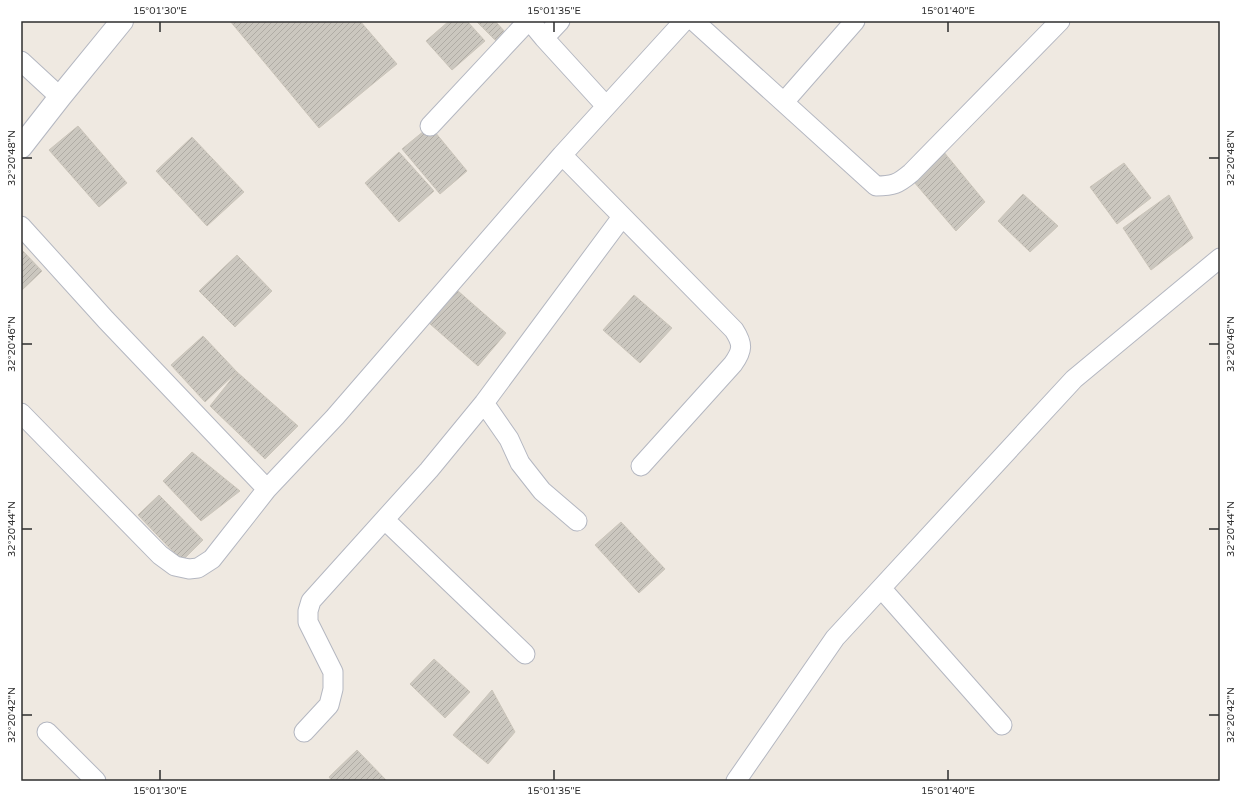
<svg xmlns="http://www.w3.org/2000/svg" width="1241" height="802" font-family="'Varela Round',sans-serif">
<defs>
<pattern id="building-hatch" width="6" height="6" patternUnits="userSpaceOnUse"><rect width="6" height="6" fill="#cbc7bf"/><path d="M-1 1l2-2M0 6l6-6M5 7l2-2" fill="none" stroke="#afaba4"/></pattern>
</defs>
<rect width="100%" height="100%" fill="#efe9e1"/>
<path fill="url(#building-hatch)" stroke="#cbc5ba" d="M230 21H360L397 64 319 128Z
M449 21H467L485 41 452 70 426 41Z
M476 21H495L506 33 497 42Z
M78 126 127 183 99 207 49 150Z
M430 126 467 171 440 194 402 149Z
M192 137 244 192 207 226 156 171Z
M943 151 985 202 956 231 914 182Z
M399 152 434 191 399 222 365 183Z
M1124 163 1151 198 1117 224 1090 187Z
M1023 194 1058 226 1030 252 998 221Z
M1169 195 1193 238 1151 270 1123 228Z
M21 249 42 271 21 291Z
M237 255 272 291 235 327 199 291Z
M458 291 506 333 478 366 429 323Z
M634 295 672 328 640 363 603 330Z
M203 336 237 372 205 402 171 365Z
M237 372 298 426 265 459 210 406Z
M192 452 240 491 201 521 163 481Z
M159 495 203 540 182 561 138 515Z
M621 522 665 569 639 593 595 545Z
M434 659 470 692 445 718 410 684Z
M492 690 515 732 488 764 453 735Z
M357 750 387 781H332L329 777Z"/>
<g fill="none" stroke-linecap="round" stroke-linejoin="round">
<g stroke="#b4b7c1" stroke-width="21">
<path id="minor" d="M530 21 544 38 606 106
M694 21 876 186C893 186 898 184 911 173L1060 21
M544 38 560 21
M21 61 60 97
M784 102 855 21
M430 126 528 21
M562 155 734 330C743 344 743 350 733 364L641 466
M21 226 106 320 267 489
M484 403 509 439 520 463 542 491 577 521
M21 413 160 555 175 566 189 569 198 568 212 559 267 489 335 417 562 155 684 21
M385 520 525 654
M881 588 1002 725
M47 732 96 781
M304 732 329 705 333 689V672L308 622V611L311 601 429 470 484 403 622 217
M736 781 835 638 1074 379 1220 258"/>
</g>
<g stroke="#b4b7c1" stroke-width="24">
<path id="secondary" d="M21 147 60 97 122 21"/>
</g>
<use href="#minor" stroke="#fff" stroke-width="19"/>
<use href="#secondary" stroke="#fff" stroke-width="22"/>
</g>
<path fill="none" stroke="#2e2e2e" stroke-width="1.5" d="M160 22V32M554 22V32M948 22V32M22 158H32M1209 158H1219M22 344H32M1209 344H1219M22 529H32M1209 529H1219M22 715H32M1209 715H1219M160 770V780M554 770V780M948 770V780"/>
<rect width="1241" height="802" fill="none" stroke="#ffffff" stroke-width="44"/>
<rect x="22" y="22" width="1197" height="758" fill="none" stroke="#2e2e2e" stroke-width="1.5"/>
<g font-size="10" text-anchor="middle" fill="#2e2e2e">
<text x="160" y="14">15°01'30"E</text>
<text x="554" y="14">15°01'35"E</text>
<text x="948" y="14">15°01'40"E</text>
<text transform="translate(11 158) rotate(-90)" y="4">32°20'48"N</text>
<text transform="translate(1230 158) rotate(-90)" y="4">32°20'48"N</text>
<text transform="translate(11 344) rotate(-90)" y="4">32°20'46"N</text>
<text transform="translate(1230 344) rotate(-90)" y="4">32°20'46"N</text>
<text transform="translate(11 529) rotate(-90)" y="4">32°20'44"N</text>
<text transform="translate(1230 529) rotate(-90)" y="4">32°20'44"N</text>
<text transform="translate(11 715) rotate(-90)" y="4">32°20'42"N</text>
<text transform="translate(1230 715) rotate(-90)" y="4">32°20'42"N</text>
<text x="160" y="794">15°01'30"E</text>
<text x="554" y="794">15°01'35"E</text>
<text x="948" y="794">15°01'40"E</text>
</g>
</svg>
